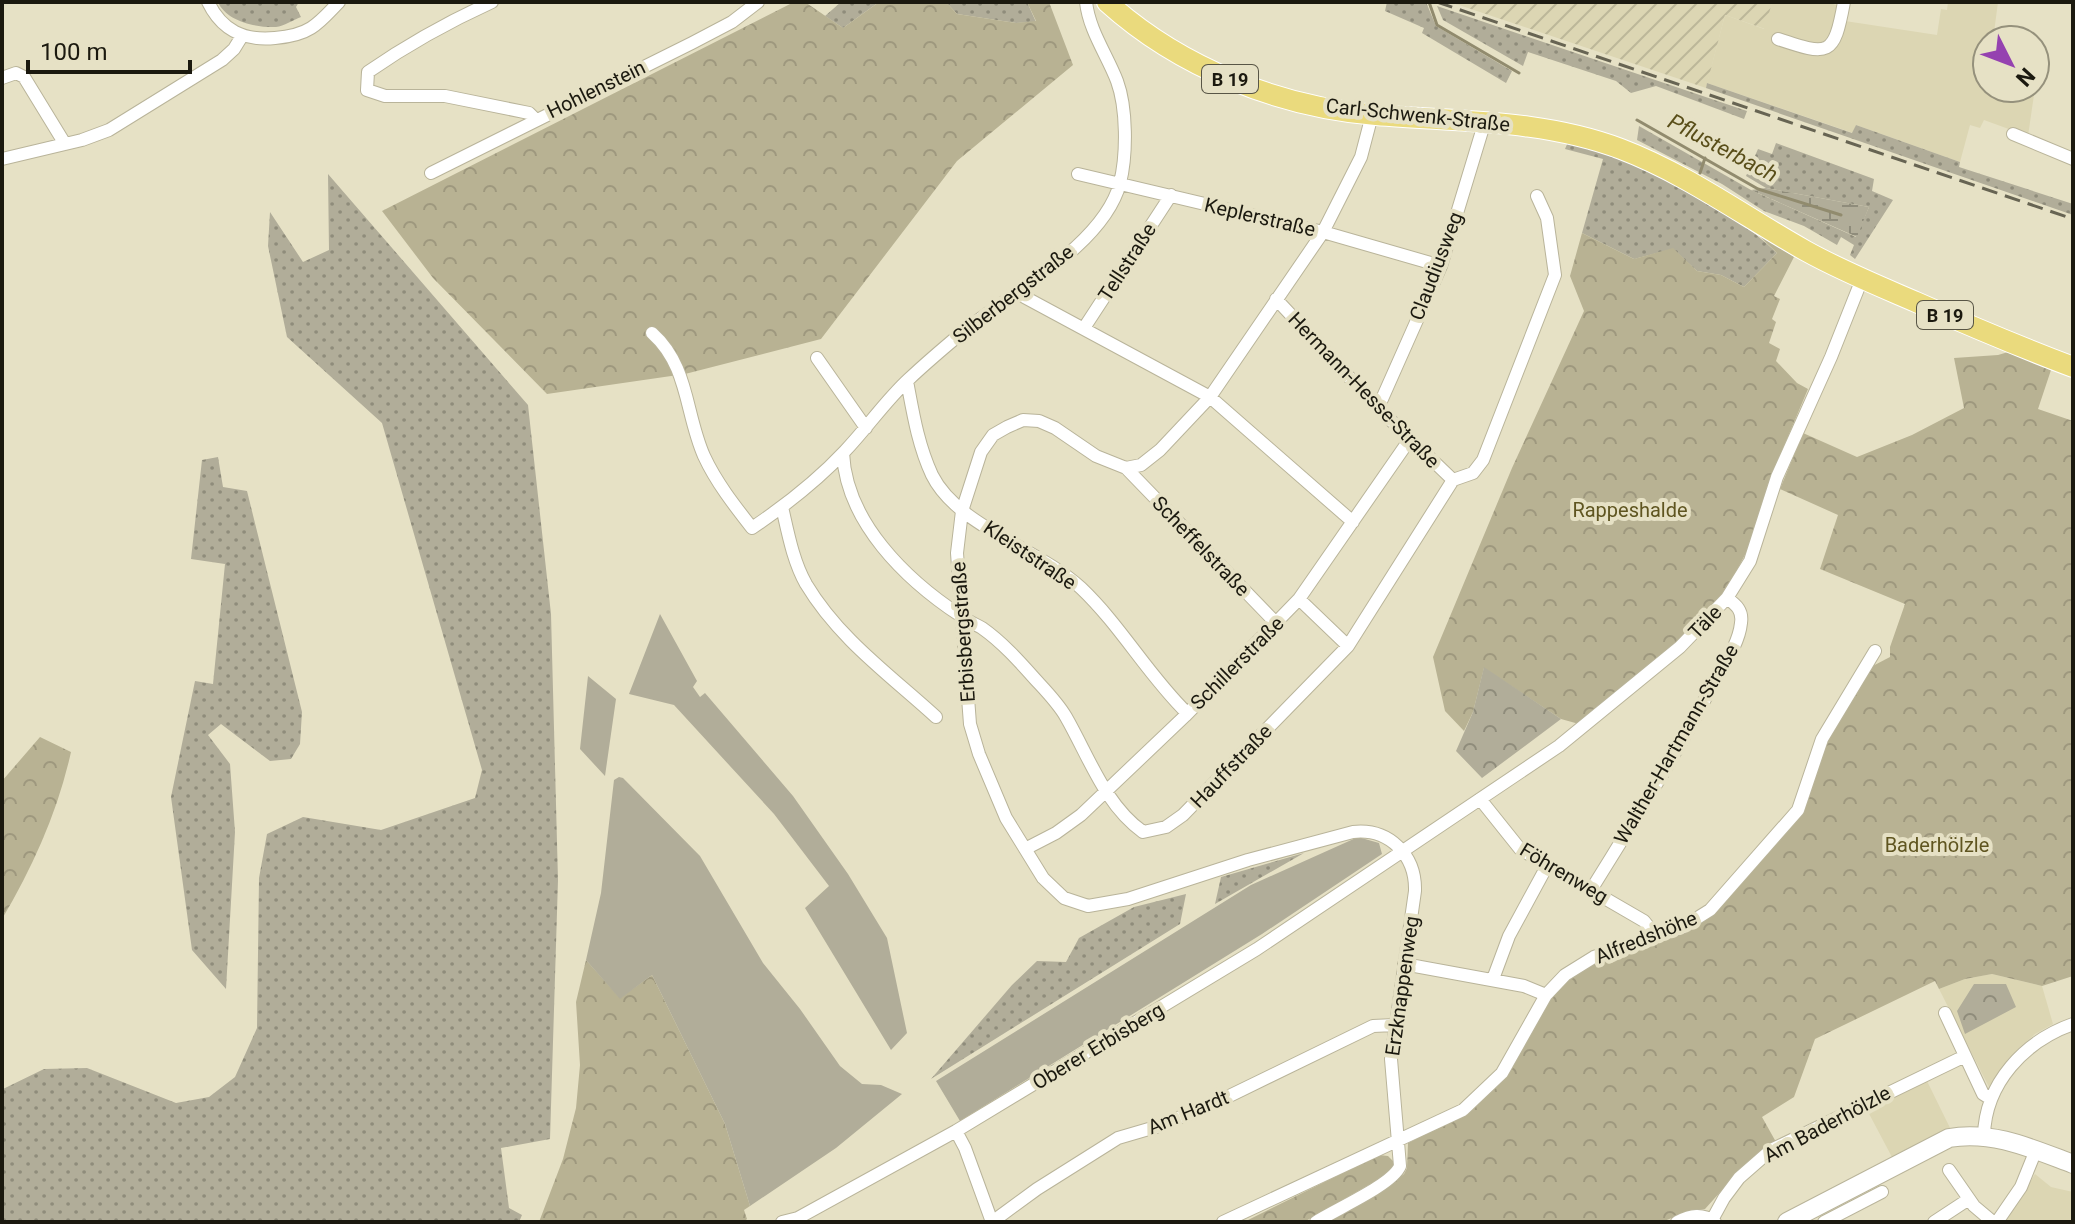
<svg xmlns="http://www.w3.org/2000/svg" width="2075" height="1224" font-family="Roboto,sans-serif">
<defs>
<pattern id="industrial-furrows" width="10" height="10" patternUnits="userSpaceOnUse" patternTransform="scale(2)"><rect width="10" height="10" fill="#dcd6b3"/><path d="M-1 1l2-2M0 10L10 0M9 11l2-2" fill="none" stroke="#bcb799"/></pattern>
<pattern id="grass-dots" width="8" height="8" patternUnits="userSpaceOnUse" patternTransform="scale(2)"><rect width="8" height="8" fill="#b1ad99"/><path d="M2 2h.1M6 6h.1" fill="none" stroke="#8f8c7b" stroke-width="1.8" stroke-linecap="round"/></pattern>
<pattern id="forest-crowns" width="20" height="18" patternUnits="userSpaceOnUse" patternTransform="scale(2)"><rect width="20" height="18" fill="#b8b293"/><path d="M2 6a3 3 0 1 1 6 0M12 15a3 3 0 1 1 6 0" fill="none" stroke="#9e987e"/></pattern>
<pattern id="wetland-marsh" width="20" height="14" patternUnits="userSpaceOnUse" patternTransform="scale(2)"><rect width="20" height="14" fill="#b1ad99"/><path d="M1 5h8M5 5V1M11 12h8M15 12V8" fill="none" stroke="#8f8c7b"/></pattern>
<pattern id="park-crowns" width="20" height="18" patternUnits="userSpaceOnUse" patternTransform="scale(2)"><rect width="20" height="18" fill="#b1ad99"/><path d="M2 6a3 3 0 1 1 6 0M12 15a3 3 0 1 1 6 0" fill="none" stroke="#8f8c7b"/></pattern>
</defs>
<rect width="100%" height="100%" fill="#e6e1c5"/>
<path fill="#dcd6b3" d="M1772 2H1826L1847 8 1845 21 1937 35 1941 9 1947 10 1948 2H1998L1993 40H1987V88H2035L2028 136 1984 120 1980 128 1970 125 1960 162 1856 125 1853 133 1707 83 1725 15 1764 29Z
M1992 974 2042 986 2053 1024 2035 1034 2019 1048 1989 1087 1939 989 1965 979Z
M1926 1079 1952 1132 1893 1159 1866 1108Z
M2035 1174 2051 1187 2073 1192V1222H2005Z"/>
<path fill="url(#industrial-furrows)" d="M1450 2H1772L1765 29 1725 15 1706 88Z"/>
<path fill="url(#grass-dots)" d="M218 2H299L296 7 301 17C293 20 284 26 276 27 256 28 226 21 218 2Z
M841 2H879L843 28 825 16Z
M946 2H1027L1036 22 1016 23 957 14Z
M1387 2H1426L1436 26 1512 71 1506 83 1422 33 1424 28 1385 11Z
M1437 6 1747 111 1744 119 1656 86 1631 93 1616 81 1528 52 1523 66 1443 20Z
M1707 83 1852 133 1856 125 1960 162 1959 167 2073 204V215L1706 88Z
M1639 126 1751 190 1856 237 1869 207 1766 188 1746 176 1758 149 1772 154 1776 143 1874 179 1872 191 1893 200 1855 259 1850 255 1854 245 1841 237 1837 245 1804 226 1764 211 1722 184 1637 140Z
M1568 142C1641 163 1722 200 1777 253L1744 287 1721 275 1697 271 1673 249 1634 259 1582 233 1603 159 1565 149Z
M328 174 528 405 551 614 558 880 550 1139 501 1148 509 1208 522 1215 519 1222H2L3 1089 44 1069 87 1068 176 1103 209 1097 235 1077 257 1028 259 878 267 834 303 817 381 830 475 798 482 770 382 423 287 337 268 246 270 212 303 262 329 250Z
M218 457 223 487 247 491 302 712 300 744 291 759 270 761 221 724 208 735 230 764 235 832 226 989 192 950 171 797 195 681 213 684 225 564 191 559 202 460Z
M1304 853 1215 904 1221 877Z
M1186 894 1180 924 931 1079 1012 985 1037 961 1066 962 1079 938 1134 907Z"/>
<path fill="url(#forest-crowns)" d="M794 2H805L843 28 879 2H946L957 14 1016 23 1036 21 1027 2H1049L1073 65 957 161 821 339 685 374 547 394 433 278 382 211Z
M1751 228 1794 257 1774 296 1780 299 1772 319 1776 322 1769 343 1780 349 1776 361 1797 383 1808 389 1768 484 1748 549 1727 589 1698 622 1667 651 1579 724 1561 719 1484 668 1473 712 1464 731 1445 711 1433 657 1512 468 1584 311 1570 276 1582 233 1634 259 1673 248 1697 271 1721 275 1744 287 1777 253Z
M2015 350 2053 364 2038 409 2073 421V976L2042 986 1992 974 1965 979 1939 989 1935 981 1815 1039 1794 1097 1762 1117 1776 1142 1740 1170 1705 1209 1686 1212 1662 1222H1326L1380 1192 1404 1174 1407 1168 1408 1143 1464 1115 1500 1082 1560 984 1594 962 1684 931 1806 805 1826 737 1867 669 1890 657V647L1905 604 1820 569 1838 515 1780 489 1803 433 1857 457 1912 435 1964 408 1954 358 1998 355Z
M40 737 71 752C58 811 33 867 2 919V781Z
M586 960 620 998 652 975 725 1124 750 1206 744 1210 747 1219 744 1222H539L563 1159 576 1108 580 1065 576 1002Z
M1379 1155 1388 1156 1393 1161V1168L1386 1175 1304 1222H1244Z"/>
<path fill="url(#wetland-marsh)" d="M1766 188 1869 207 1857 237 1751 190Z"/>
<path fill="url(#park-crowns)" d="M1484 667 1561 719 1482 778 1456 751 1473 712Z
M1974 984H2006L2016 1007 1965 1034 1957 1011Z"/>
<path fill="#b1ad99" d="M660 614 697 681 693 687 700 697 705 693 793 796 848 874 887 938 907 1033 891 1050 805 908 829 886 774 814 674 705 629 694Z
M588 676 616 699 605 776 580 749Z
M619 777 623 778 700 856 763 963 800 1009 840 1066 862 1084 881 1085 902 1094 836 1148 750 1206 725 1124 652 975 620 999 586 960 601 893 614 780Z
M1358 837 1379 843 1382 854 1262 934 960 1121 936 1081 1251 885Z"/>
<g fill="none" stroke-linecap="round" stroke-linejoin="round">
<path stroke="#918b6e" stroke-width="3" d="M1429 2 1437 25 1519 73
M1637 120 1758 189 1841 215
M1700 173 1705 158"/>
<g stroke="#b9b49a" stroke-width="14">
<path id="street" d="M208 2C222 31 244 41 275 38 287 37 300 35 311 28 322 21 330 11 339 2
M492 2C448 22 407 45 368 72L367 90 385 96H445L529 113 535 119
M1778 39C1829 56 1834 57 1844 2
M2 78 16 73 24 77 65 144
M2013 134 2073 159
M2 159 82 140 109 130 222 60 234 49 242 36
M431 173 692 43 732 22 758 2
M1078 174 1323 232 1441 266
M1017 293 1210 397 1353 522
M1276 299 1378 408 1453 480
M1084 328 1171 195
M652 333C689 366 685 413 704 456 716 482 734 505 752 528 786 505 817 481 845 451 867 428 886 400 909 379 927 362 946 346 964 331 1011 293 1104 245 1120 183 1127 155 1127 108 1117 81 1107 55 1089 30 1086 2
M817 358 866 428
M907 381C913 413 918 445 932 475 957 526 1039 549 1081 588 1121 626 1148 675 1187 713
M1378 408 1441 266 1485 121
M843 453C846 522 906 580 961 616 967 621 975 624 982 628 1002 642 1019 661 1035 679 1046 691 1058 703 1066 717 1089 757 1105 805 1143 832L1166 827 1183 815 1348 646 1453 480
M1126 468 1276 623
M1453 480 1473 473 1483 460 1555 275 1547 218 1537 196
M782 507C788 533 793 561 806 584 839 639 890 675 936 717
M1299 599 1348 646
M1480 799 1520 849 1644 921 1656 936
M1025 849 1056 833 1081 815 1185 716 1299 599 1410 439
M1591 890C1633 822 1676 755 1713 684 1723 666 1739 644 1741 623 1743 610 1736 605 1727 598
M1404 964 1524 986 1546 995
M1493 979 1509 936 1547 866
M1945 1013 1983 1094 1991 1099
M956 1131 965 1148 992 1222
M1984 1136C1985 1083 2025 1041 2073 1024
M1949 1170 1974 1206 1993 1222
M1712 1220 1724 1198 1739 1178 1771 1150 1965 1056
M782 1222 798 1218 956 1131 1257 949 1559 746 1680 647 1727 598 1750 561 1777 477 1831 357 1862 279
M992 1222 1037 1189 1118 1138 1159 1126 1219 1101 1373 1026 1395 1025
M1223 1222 1463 1110 1502 1073 1546 995 1565 975 1594 957 1683 927 1710 910 1798 810 1822 739 1875 651
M1316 1222C1336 1209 1392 1185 1400 1166L1391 1059 1415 891C1416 855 1389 828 1353 832L1248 860 1128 899 1088 906 1064 898 1043 878 1006 818 979 754 970 724 957 553 962 511 981 452 993 435 1007 427 1023 420 1039 421 1055 428 1096 456 1126 468 1141 465 1160 450 1210 397 1323 232 1361 157 1372 115
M1677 1222C1691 1215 1702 1213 1715 1222
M1824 1222 1882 1192
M1934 1222 1969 1199
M1997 1222 2021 1187 2036 1150"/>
</g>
<g stroke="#b9b49a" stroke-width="20">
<path id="secondary" d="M1787 1222 1949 1138C1992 1130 2033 1149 2073 1164"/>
</g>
<g stroke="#fff" stroke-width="22">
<path id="primary" d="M1107 2C1179 67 1278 107 1376 115 1458 122 1542 119 1621 149 1687 174 1745 217 1806 251 1842 271 1879 286 1916 302 1968 325 2020 347 2073 367"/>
</g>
<use href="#street" stroke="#fff" stroke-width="12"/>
<use href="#secondary" stroke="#fff" stroke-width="18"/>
<use href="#primary" stroke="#eada7d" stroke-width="20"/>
<path stroke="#676453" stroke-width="3" stroke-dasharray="16 8" stroke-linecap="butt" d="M1437 2 2073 219"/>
</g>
<g text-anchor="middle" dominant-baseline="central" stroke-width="8" stroke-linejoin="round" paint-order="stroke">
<g fill="#e6e1c5" stroke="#585546" stroke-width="2">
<rect x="1202" y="65" width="56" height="28" rx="6"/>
<rect x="1917" y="301" width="56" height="28" rx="6"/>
</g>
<g font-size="18" font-weight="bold" fill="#1b190f">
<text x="1230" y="79">B 19</text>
<text x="1945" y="315">B 19</text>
</g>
<g font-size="20" fill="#1b190f" stroke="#e6e1c5">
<text transform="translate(596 89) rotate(-26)">Hohlenstein</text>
<text transform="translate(1418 115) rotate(6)">Carl-Schwenk-Straße</text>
<text transform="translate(1260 217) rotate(13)">Keplerstraße</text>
<text transform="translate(1127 262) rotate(-57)">Tellstraße</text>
<text transform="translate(1436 266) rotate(-69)">Claudiusweg</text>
<text transform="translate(1013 294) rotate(-38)">Silberbergstraße</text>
<text transform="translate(1364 390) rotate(46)">Hermann-Hesse-Straße</text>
<text transform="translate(1201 546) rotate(46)">Scheffelstraße</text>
<text transform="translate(1030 555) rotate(34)">Kleiststraße</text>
<text transform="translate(1705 622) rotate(-46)">Täle</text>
<text transform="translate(963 632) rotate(-94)">Erbisbergstraße</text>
<text transform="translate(1237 663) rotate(-45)">Schillerstraße</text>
<text transform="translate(1676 744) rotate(-60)">Walther-Hartmann-Straße</text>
<text transform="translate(1231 766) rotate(-46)">Hauffstraße</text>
<text transform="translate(1564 873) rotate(31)">Föhrenweg</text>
<text transform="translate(1646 937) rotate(-22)">Alfredshöhe</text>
<text transform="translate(1402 986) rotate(-82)">Erzknappenweg</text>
<text transform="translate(1098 1046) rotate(-31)">Oberer Erbisberg</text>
<text transform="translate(1188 1112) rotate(-22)">Am Hardt</text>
<text transform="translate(1827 1124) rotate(-28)">Am Baderhölzle</text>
</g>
<g font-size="20" fill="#5f5520" stroke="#e6e1c5">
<text x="1630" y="510">Rappeshalde</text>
<text x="1937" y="845">Baderhölzle</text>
</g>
<g font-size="22" font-style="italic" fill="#594e19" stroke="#e6e1c5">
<text transform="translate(1723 148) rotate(28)">Pflusterbach</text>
</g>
</g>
<rect width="2075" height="1224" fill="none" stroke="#1b190f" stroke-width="8"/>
<g transform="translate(2011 64) rotate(132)"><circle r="38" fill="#e6e1c5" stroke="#95917c" stroke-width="2"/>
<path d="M0-6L14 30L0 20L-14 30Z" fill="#9542b0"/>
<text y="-12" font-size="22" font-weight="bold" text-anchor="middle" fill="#1b190f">N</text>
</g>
<path d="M28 60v12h162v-12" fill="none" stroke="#1b190f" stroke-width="4"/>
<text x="40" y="60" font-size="24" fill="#1b190f" stroke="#e6e1c5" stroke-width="6" paint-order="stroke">100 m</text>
</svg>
